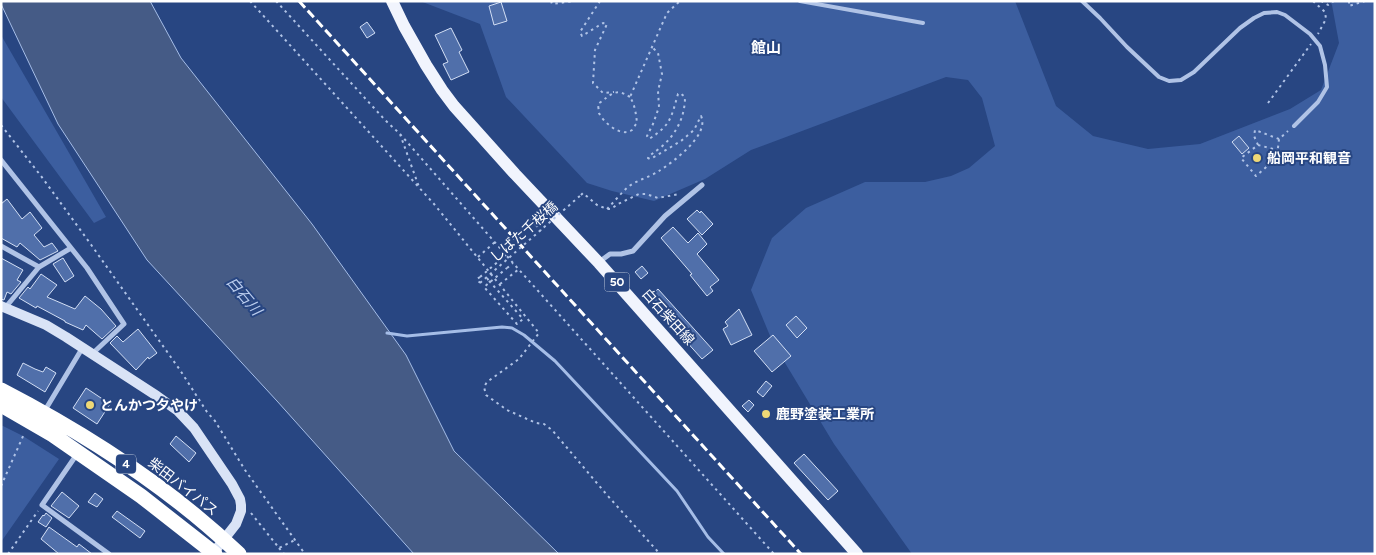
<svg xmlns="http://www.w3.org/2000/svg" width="1376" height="555" font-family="Figtree,'Noto Sans JP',sans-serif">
<rect width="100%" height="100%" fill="#284682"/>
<path fill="#3c5e9f" d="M420 1H1015L1056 106 1093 136 1148 149 1200 144 1290 109 1321 90 1339 43 1332 5 1330 1H1375V554H912L834 444 773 343 751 290 772 238 806 208 865 182H925L951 176 969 168 995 146 982 98 968 80 946 77 751 150 705 179 654 201 612 191 587 183 506 97 480 24Z
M1 35 106 217 94 223 1 97Z
M1 425 23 436 59 459 1 542Z"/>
<path fill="#455b86" stroke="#a5bde7" d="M1 1H150L181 58 312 224 406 355 454 451 559 554H414L277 401 147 260 58 124 1 4Z"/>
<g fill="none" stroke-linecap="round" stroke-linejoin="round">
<path stroke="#a5bde7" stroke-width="3" d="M387 333 407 336 502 327 512 328 524 335 555 361 677 491 708 537 724 554"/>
</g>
<path fill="#506faa" stroke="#d3dff5" d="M501 2 507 21 494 25 489 6Z
M367 22 375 33 367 38 360 27Z
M451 28 462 50 459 52 469 72 451 80 443 64 448 62 435 35Z
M1239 136 1249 148 1242 154 1232 142Z
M7 199 22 219 30 212 42 228 34 235 44 247 52 243 58 251 40 260 20 243 17 247 1 238V204Z
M697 210 700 213 701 211 713 224 702 235 687 219Z
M673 227 688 243 698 233 707 244 697 254 719 280 710 287 713 291 707 296 690 275 692 274 661 238Z
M1 258 23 270 17 280 21 282 11 294 7 292 4 300 1 299Z
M63 258 74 276 65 282 53 264Z
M642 266 648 273 641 279 635 272Z
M41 274 57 285 47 297 75 309 85 296 101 309 116 326 102 339 86 325 83 330 65 322V321L37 306 36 308 19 298 28 287 30 289Z
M658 289 713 350 702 359 675 329 676 328 648 298Z
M739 309 752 335 731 345 723 329 728 326 725 322Z
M796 316 807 328 797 338 786 325Z
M138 329 157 353 149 359 148 357 136 370 110 343 117 336 123 342Z
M773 335 791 356 772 372 754 351Z
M23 363 35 369 43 372 46 367 56 373 45 392 17 375Z
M766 381 772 386 763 397 757 392Z
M86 388 110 404 97 424 73 408Z
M749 400 754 405 748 412 742 406Z
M176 436 196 453 189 462 170 444Z
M804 454 838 491 828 500 794 463Z
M62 492 79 506 69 518 51 506Z
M95 493 103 499 97 507 88 502Z
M117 511 145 531 140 538 112 517Z
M46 513 52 518 46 527 38 522 43 515 44 516Z
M49 527 77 547 79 544 92 554H59L41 539Z"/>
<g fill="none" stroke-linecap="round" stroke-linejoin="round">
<path stroke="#b0c3e6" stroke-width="2" stroke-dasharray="2.5 4" stroke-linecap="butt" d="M250 1 434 204 539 333 519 359 487 382 484 387 486 395 507 410 536 423 544 424 552 430 607 495 660 554
M276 1 385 120 400 134 419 187
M551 1 552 4 574 1
M600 1 580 32 582 36 603 23 607 24 595 50 593 83 603 93 614 92
M1313 1 1325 12 1326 19 1318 34
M1321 1 1328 5 1334 1
M1349 1V6L1365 1
M630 97C615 87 611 95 598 104 598 106 599 111 599 113 603 122 621 138 632 130 634 128 635 125 637 123 636 114 635 105 630 97L667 13 680 1
M1268 103 1311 44
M1 125 41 176 92 246 180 370 207 412 215 421 245 470 305 554
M400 134 513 263 774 554
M1279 139 1255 130 1254 136 1258 145 1241 158 1256 176 1272 162 1277 156 1279 139 1288 131
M1258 145 1277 150
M581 195 583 193 597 205 607 209H611L618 204 639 194H646L658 198 679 194
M607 209C614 202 621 193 628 187 637 180 650 177 659 171 673 162 710 135 701 116L694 130 681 141 654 157 650 159 648 158C651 154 655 152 660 148 676 135 685 117 685 97L680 93 678 94C671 118 671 125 649 139L647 136 653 124 659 107 658 91 662 74 658 53 652 47
M536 225 541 231
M537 225 530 218 533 214 540 222
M478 257 495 242
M500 260 506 255
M507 268 513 263
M480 277 477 279 480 283
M487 278 489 281
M500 284 519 269
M1 486 24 434
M251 513 279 548 295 540
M279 548 284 554
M8 554 38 511"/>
<path stroke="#b0c3e6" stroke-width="4" d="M800 1 923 23
M1082 1 1100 18 1127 47 1159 77 1169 81 1181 80 1194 72 1240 28 1254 18 1264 13 1277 12 1285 15 1310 34 1320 46 1325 65 1327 87 1318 102 1294 126"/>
<path stroke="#b0c3e6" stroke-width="5" d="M1 160 87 268 124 324 92 354
M1 246 39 267 5 308
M599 262 610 254H621L633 251 665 216 702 185
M39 267 71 248
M44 412 83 347
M77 454 42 505 109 554"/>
<path stroke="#d9e3f6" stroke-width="10" d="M1 306 46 325 66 337 157 396 178 411 194 428 232 484 240 499 241 505V511L236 524 214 552"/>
<path stroke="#f1f4fd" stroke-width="12" d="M392 1 404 26 426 65 442 90 454 106 515 174 599 263 857 554"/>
<path stroke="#fff" stroke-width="15" d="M1 390C86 434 169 487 239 554
M1 405 53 435 141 496 215 554"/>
<path stroke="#fff" stroke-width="3" stroke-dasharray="9 4" stroke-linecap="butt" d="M299 1 801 554"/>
<path stroke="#b0c3e6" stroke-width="2" stroke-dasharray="2.5 4" stroke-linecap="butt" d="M536 225 529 218 533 215 540 222 537 225
M480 277 500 260
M489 281 491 283 523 319 517 324 484 287 507 268
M480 283 581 195"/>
</g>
<g fill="#eed876" stroke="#284682" stroke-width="2">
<circle cx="1257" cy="158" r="5"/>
<circle cx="90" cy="405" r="5"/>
<circle cx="766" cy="414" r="5"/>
</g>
<g text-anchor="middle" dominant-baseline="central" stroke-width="4" stroke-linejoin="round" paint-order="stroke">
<g fill="#284682" stroke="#bec8da" stroke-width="1">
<rect x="604.5" y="272.5" width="25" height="19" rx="4"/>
<rect x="116" y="454.5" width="20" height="19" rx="4"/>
</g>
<g font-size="12" font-weight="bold" fill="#fff">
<text x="617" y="282">50</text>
<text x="126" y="464">4</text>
</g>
<g font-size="14" font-weight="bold" fill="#fff" stroke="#284682" text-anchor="start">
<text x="1267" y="158">船岡平和観音</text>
<text x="100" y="405">とんかつ夕やけ</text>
<text x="776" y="414">鹿野塗装工業所</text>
</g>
<g font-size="14" fill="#fff" stroke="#284682">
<text transform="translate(524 232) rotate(-41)">しばた千桜橋</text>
<text transform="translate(668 317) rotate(48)">白石柴田線</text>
<text transform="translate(183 487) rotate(38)">柴田バイパス</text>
</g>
<g font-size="15" font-weight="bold" fill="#fff" stroke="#284682">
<text x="766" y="48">館山</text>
</g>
<g font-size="15" font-style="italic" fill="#bbcdee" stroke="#284682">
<text transform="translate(244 296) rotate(50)">白石川</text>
</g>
</g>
<rect width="1376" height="555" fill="none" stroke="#ffffff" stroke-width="5"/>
</svg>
